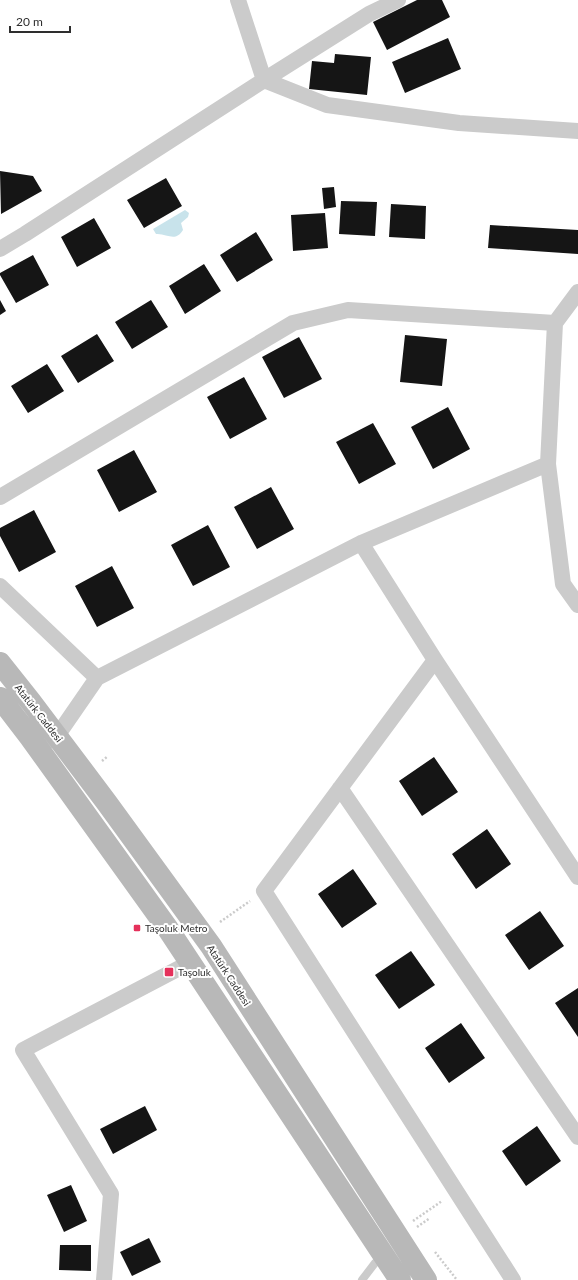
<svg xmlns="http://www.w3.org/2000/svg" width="578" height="1280" font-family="Lato,sans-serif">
<rect width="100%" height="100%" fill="#fff"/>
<path fill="#c8e3eb" d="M185 210 189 213 188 217 181 223 183 230C175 243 167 233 156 234L153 229Z"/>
<path fill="#151515" d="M417 0H442L450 17 387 50 373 22Z
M448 38 461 69 405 93 392 62Z
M335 54 371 57 367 95 309 89 312 61 334 63Z
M0 171 33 176 42 191 1 214Z
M166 178 182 206 144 228 127 200Z
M334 187 336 207 324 209 322 188Z
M341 201 377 202 375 236 339 234Z
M391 204 426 206 425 239 389 237Z
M325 213 328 248 293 251 291 215Z
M94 218 111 248 77 267 61 237Z
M490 225 578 230V254L488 248Z
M256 232 273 260 237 282 220 255Z
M33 255 49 285 16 303 0 275V273Z
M204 264 221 291 185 314 169 286Z
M0 300 6 311 0 315Z
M151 300 168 327 132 349 115 322Z
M97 334 114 361 78 383 61 356Z
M405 335 447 339 442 386 400 382Z
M299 337 322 379 284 398 262 357Z
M47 364 64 391 28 413 11 386Z
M244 377 267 419 230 439 207 397Z
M448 407 470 449 433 469 411 427Z
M373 423 396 464 359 484 336 442Z
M134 450 157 492 119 512 97 470Z
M271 487 294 529 257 549 234 507Z
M34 510 56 552 19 572 0 536V528Z
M208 525 230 567 193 586 171 545Z
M112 566 134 608 97 627 75 586Z
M434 757 458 792 422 816 399 781Z
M487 829 511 864 476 889 452 854Z
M353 869 377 904 342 928 318 894Z
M540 911 564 946 529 970 505 935Z
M411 951 435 985 399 1009 375 975Z
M578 988V1037L555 1003Z
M461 1023 485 1058 449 1083 425 1048Z
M145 1106 157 1130 113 1154 100 1129Z
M537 1126 561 1161 526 1186 502 1151Z
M71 1185 87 1221 64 1232 47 1195Z
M149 1238 161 1262 132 1276 120 1252Z
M60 1245H91V1271L59 1270Z"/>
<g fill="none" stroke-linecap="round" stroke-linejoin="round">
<path stroke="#cbcbcb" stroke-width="2.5" stroke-dasharray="2 2" stroke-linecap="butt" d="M102 761 108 756
M220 922 250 901
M413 1221 442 1201
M417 1227 430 1218
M435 1252 457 1280"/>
<path stroke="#cbcbcb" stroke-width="8" d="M362 1280 375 1263 383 1257"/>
<path stroke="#cbcbcb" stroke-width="16" d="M238 0 264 80 327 105 459 123 578 131
M0 249 25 234 264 80 369 14 398 0
M548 464 563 584 578 605
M0 497 293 323 348 310 555 323
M361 543 435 660 578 877
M0 586 97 678
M435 660 264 891 513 1280
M48 741 57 736 97 678 361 543 548 464 555 323 578 292
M340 788 578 1137
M104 1280 111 1194 23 1050 191 962"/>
<path stroke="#b8b8b8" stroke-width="22" d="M0 663 31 702 107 803 211 946 426 1280
M0 698 30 737 168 929 400 1280"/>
</g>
<g fill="#e5315b" stroke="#fff" stroke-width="1.5">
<rect x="133" y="924" width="8" height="8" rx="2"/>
<rect x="164" y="967" width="10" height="10" rx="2"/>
</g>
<g text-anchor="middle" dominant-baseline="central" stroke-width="4" stroke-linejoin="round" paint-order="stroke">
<g font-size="10" fill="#2e2e2e" stroke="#fff">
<text transform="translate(39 713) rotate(52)">Atatürk Caddesi</text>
<text transform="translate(229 975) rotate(57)">Atatürk Caddesi</text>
</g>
<g font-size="10" fill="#2e2e2e" stroke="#fff" text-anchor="start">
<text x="145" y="928">Taşoluk Metro</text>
<text x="178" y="972">Taşoluk</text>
</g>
</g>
<path d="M10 26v6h60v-6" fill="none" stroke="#2e2e2e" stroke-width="2"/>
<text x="16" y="26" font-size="12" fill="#2e2e2e" stroke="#ffffff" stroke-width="3" paint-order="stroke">20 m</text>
</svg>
